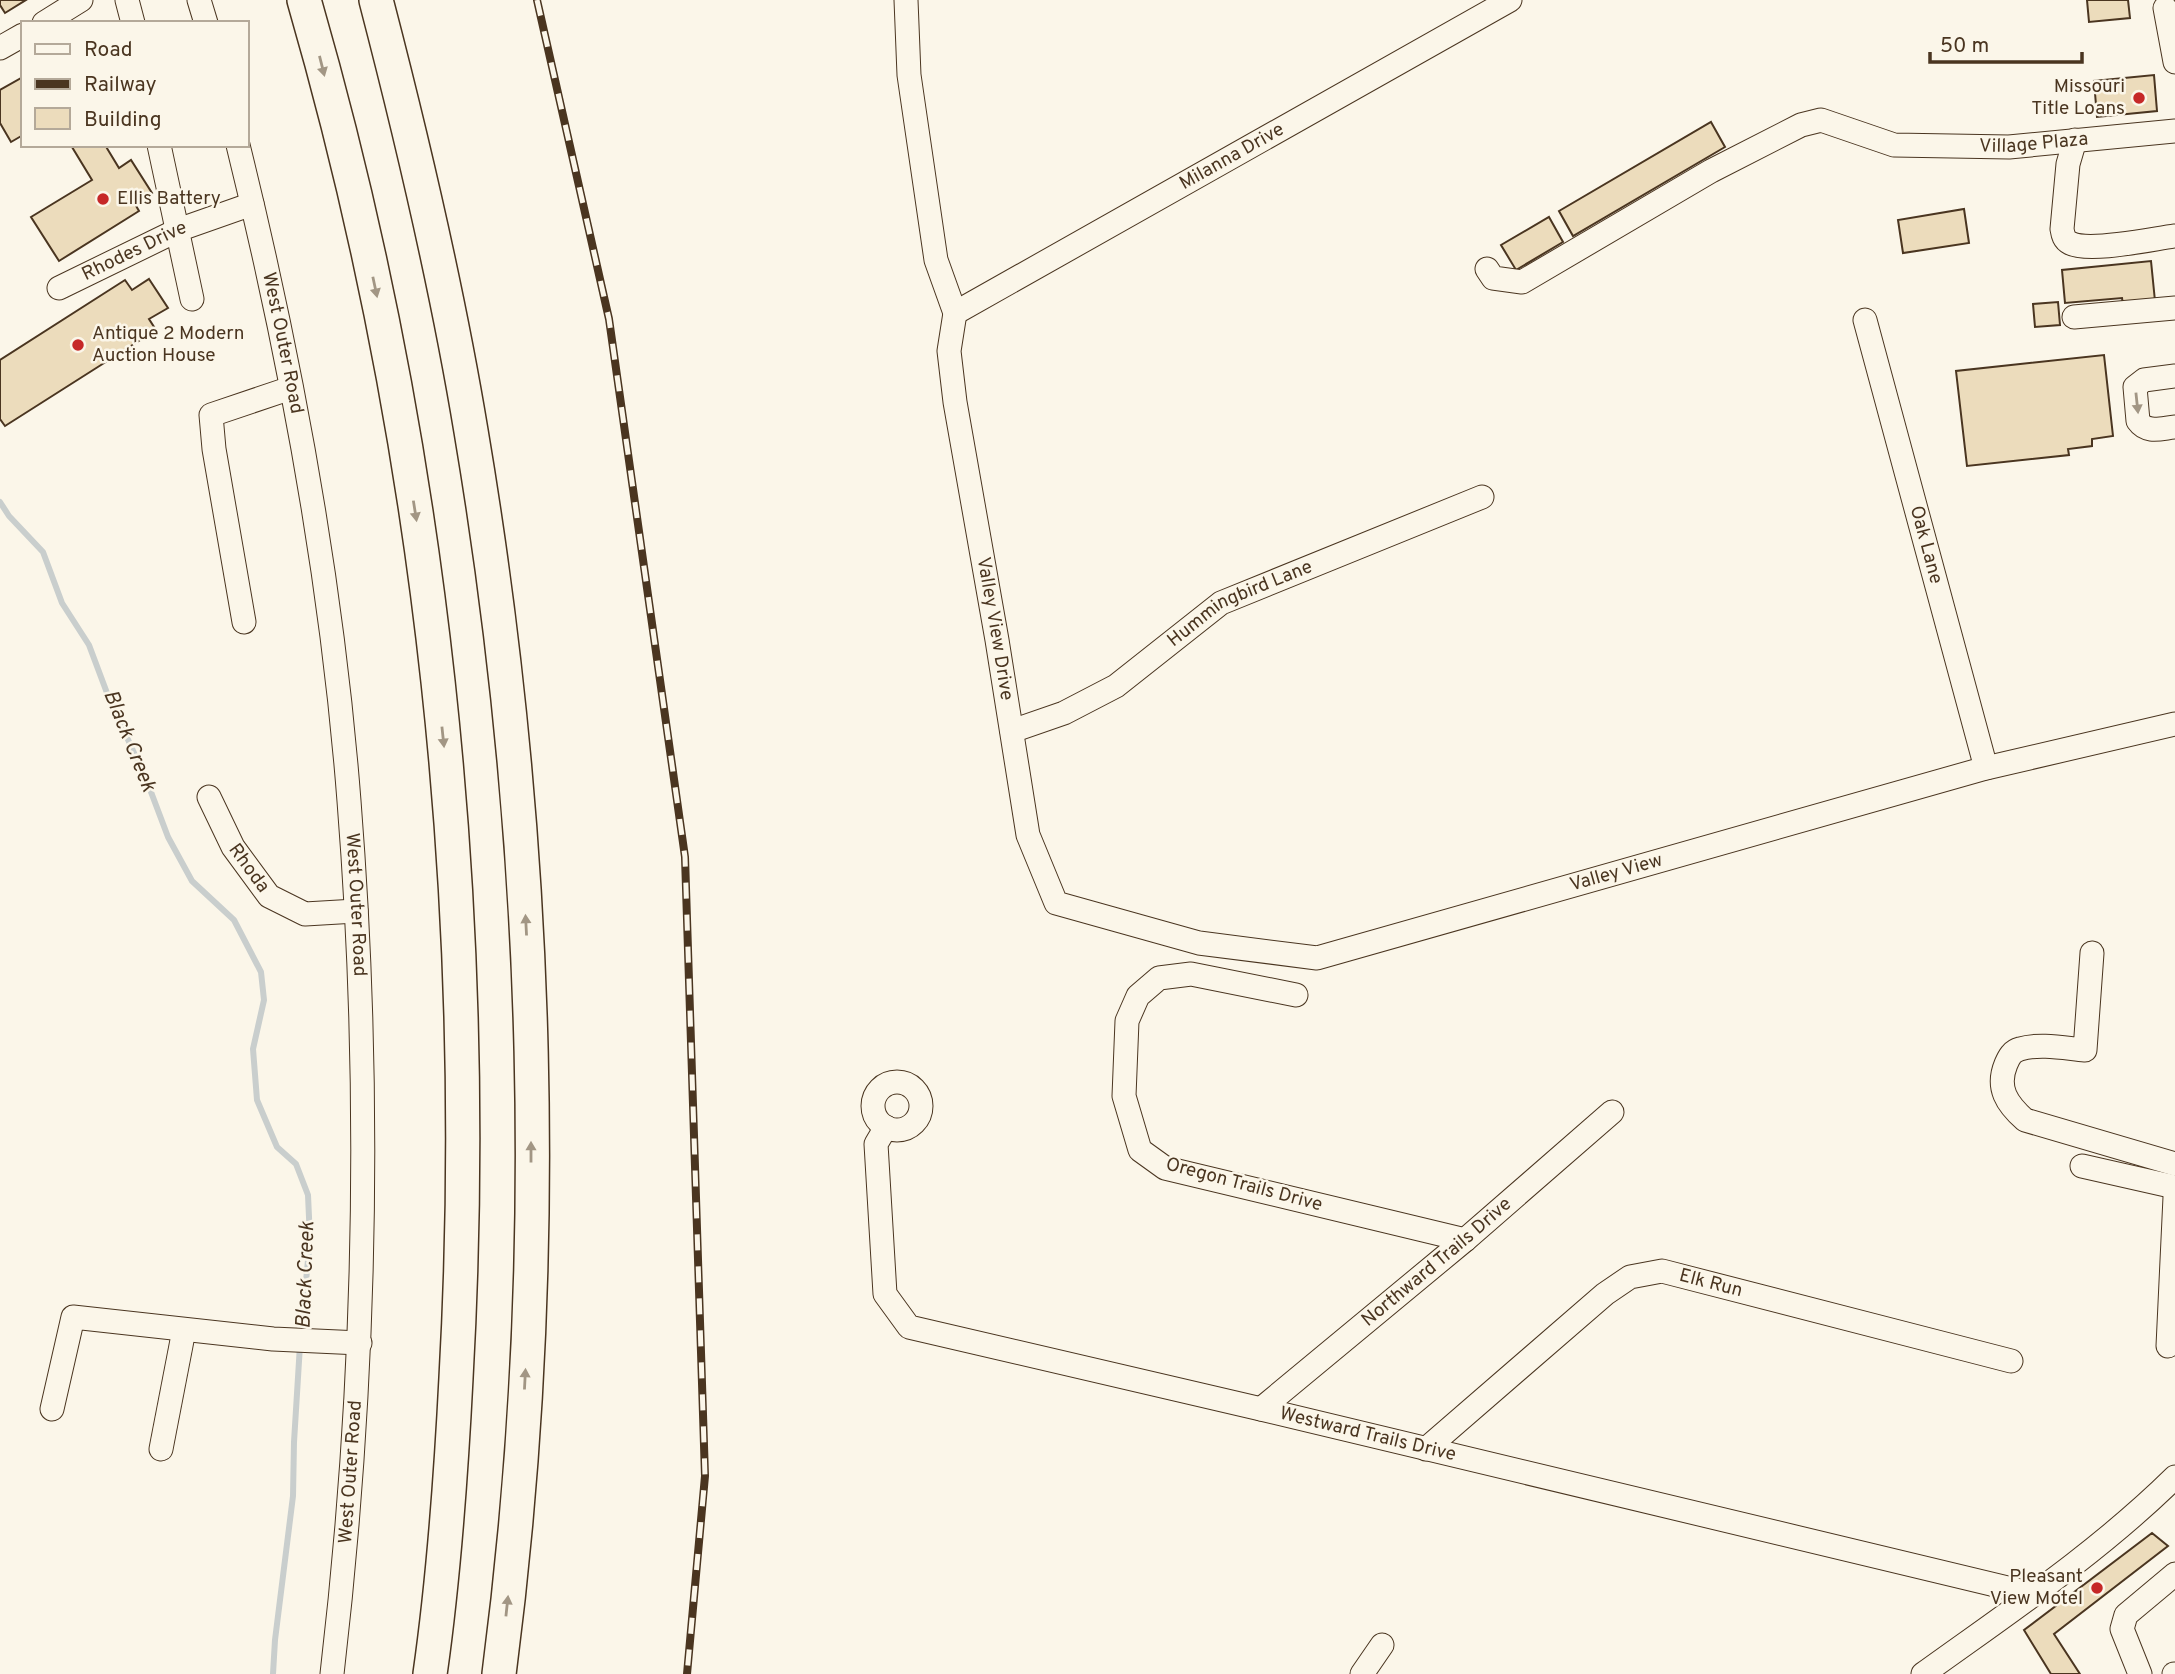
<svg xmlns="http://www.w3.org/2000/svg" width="2175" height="1674" font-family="Overpass,sans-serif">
<rect width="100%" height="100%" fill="#fbf6e9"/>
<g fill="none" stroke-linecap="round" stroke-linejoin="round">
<path stroke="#c9cecd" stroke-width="6" d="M0 502 9 516 43 552 62 603 89 645 107 693 148 784 168 837 192 881 234 920 261 972 264 1000 253 1049 257 1100 277 1147 296 1164 308 1195 310 1239 301 1334
M273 1674 275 1640 293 1496 294 1442 300 1345"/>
</g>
<path fill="#ecdcbc" stroke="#4a3520" stroke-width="2" d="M0 0H26L5 13 0 5Z
M2087 0H2128L2130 18 2089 22Z
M2154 75 2157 111 2097 117 2094 81Z
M23 77V135L11 142 0 123V90Z
M1711 122 1725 147 1573 236 1559 211Z
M75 145H105L119 168 131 160 152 193 135 204 139 211 59 261 31 217 92 180 72 147Z
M1964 209 1969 243 1903 253 1898 220Z
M1549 217 1563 242 1516 270 1501 245Z
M2151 261 2155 301 2123 304 2122 298 2065 303 2062 270Z
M149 279 168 308 149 319 156 330 5 426 0 419V360L125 280 132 290Z
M2058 302 2060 325 2035 327 2033 304Z
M2104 355 2113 436 2092 439V446L2068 449 2069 455 1967 466 1956 371Z
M2152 1533 2168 1546 2054 1634 2080 1674H2051L2024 1630Z"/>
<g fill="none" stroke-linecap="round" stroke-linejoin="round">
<g stroke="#4a3520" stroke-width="25">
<g id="minor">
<path d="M127 0 133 23"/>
<path d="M199 0 206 23"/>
<path d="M906 0 909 75 936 260 955 313"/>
<path d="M2165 8 2175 62"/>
<path d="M44 23 81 0"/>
<path d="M0 48 23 35"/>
<path d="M2075 140 2068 164 2062 229C2063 235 2064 240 2070 243 2089 253 2152 239 2175 236"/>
<path d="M159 145 192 299"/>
<path id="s1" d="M238 145C291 360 332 580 349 801 372 1092 366 1384 332 1674"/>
<path id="s2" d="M1487 269 1493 278 1522 282 1711 171 1801 125 1821 120 1894 145 2009 147 2175 131"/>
<path id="s3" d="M59 288 178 230 252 204"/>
<path id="s4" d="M955 313 949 351 955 402 997 640 1028 835 1056 903 1199 943 1317 958 1986 768 2175 724"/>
<path id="s5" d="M955 313 1510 0"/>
<path d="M2074 317 2175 308"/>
<path id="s6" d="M1865 320 1986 768"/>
<path d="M2175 376 2144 380 2135 387 2138 421C2147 434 2162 428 2175 427"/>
<path d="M244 622 214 449 211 415 291 388"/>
<path id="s7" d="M1012 731 1064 713 1116 686 1221 603 1482 497"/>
<path id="s8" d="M209 797 233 847 269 896 305 914 356 911"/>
<path d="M2092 953 2085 1050C2064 1048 2040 1043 2020 1049 2012 1051 2009 1057 2006 1064 1996 1088 2007 1104 2025 1120L2175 1164"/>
<path d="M1296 995 1191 974 1159 978 1138 996 1127 1021 1124 1096 1140 1150 1165 1168 1465 1240"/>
<circle cx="897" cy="1106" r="24"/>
<path id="s9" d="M886 1127 876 1144 885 1294 909 1327 1261 1409 2033 1594"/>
<path d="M2082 1166 2175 1187"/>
<path d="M2168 1346 2175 1197"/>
<path d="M52 1409 73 1317 273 1339 360 1343"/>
<path id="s10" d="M1261 1409 1465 1240 1612 1112"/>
<path d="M161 1449 184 1330"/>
<path id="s11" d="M1426 1449 1605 1294 1630 1277 1662 1271 2011 1361"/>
<path d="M1362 1674 1382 1645"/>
<path d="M1923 1674C2009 1612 2099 1552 2175 1477"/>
<path d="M2140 1674 2122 1629 2126 1615 2175 1574"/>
<path d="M2174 1674H2175"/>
</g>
</g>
<g stroke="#4a3520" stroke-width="36">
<path id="highway" d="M304 0C433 445 482 916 456 1378 451 1477 444 1576 430 1674
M376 0C413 142 447 286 471 431 540 840 553 1262 499 1674"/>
</g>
<use href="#minor" stroke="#fbf6e9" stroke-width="23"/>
<use href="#highway" stroke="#fbf6e9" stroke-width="33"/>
<g stroke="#4a3520" stroke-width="8">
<path id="rail" d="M537 0 609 319 685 857 705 1476 687 1674"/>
</g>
<use href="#rail" stroke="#fbf6e9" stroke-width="5" stroke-dasharray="16" stroke-linecap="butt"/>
</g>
<defs><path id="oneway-solid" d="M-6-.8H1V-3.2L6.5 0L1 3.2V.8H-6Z" transform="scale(1.75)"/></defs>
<g fill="#a29684">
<use href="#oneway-solid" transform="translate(322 66) rotate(76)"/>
<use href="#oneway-solid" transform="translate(375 287) rotate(78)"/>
<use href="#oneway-solid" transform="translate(2137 403) rotate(84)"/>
<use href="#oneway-solid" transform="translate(415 511) rotate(81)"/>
<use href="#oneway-solid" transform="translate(443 737) rotate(84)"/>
<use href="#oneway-solid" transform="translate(526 925) rotate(-93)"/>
<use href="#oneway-solid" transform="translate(531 1152) rotate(-90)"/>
<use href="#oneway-solid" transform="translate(525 1379) rotate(-87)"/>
<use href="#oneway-solid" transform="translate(507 1606) rotate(-84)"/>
</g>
<g fill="#c62828" stroke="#fbf6e9" stroke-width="2.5">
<circle cx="2139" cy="98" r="7"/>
<circle cx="103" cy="199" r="7"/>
<circle cx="78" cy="345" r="7"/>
<circle cx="2097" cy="1588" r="7"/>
</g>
<g text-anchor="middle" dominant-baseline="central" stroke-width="5" stroke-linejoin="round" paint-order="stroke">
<g font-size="19" fill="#4a3520" stroke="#fbf6e9" text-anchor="end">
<text x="2125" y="87">Missouri<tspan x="2125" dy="22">Title Loans</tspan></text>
<text x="117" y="199" text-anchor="start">Ellis Battery</text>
<text x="92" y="334" text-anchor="start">Antique 2 Modern<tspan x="92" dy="22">Auction House</tspan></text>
<text x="2083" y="1577">Pleasant<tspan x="2083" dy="22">View Motel</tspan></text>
</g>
<g font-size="19" fill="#4a3520" stroke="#fbf6e9">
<text stroke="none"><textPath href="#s2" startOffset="598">Village Plaza</textPath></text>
<text stroke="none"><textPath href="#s5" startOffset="318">Milanna Drive</textPath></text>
<text stroke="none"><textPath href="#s3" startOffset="84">Rhodes Drive</textPath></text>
<text stroke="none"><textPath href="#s1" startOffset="203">West Outer Road</textPath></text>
<text stroke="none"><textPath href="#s6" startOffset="233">Oak Lane</textPath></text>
<text stroke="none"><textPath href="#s7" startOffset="264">Hummingbird Lane</textPath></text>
<text stroke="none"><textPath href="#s4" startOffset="320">Valley View Drive</textPath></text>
<text stroke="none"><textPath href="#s8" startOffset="82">Rhoda</textPath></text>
<text stroke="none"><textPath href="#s4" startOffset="1181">Valley View</textPath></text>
<text stroke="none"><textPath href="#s1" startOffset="770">West Outer Road</textPath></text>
<text transform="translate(1244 1185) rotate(15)">Oregon Trails Drive</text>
<text stroke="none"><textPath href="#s10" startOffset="229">Northward Trails Drive</textPath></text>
<text stroke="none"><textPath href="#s11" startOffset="350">Elk Run</textPath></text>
<text stroke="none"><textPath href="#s9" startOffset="682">Westward Trails Drive</textPath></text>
<text transform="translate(351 1472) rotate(-86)">West Outer Road</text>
</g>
<g font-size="21" font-style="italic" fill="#4a3520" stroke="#fbf6e9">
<text transform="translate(129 741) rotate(68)">Black Creek</text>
<text transform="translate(306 1275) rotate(-88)">Black Creek</text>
</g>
</g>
<rect x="21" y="21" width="228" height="126" fill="#fbf6e9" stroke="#b4a999" stroke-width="2"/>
<rect x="35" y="44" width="35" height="10" fill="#fbf6e9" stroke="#b4a999" stroke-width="2"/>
<text x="84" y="56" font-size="21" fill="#4a3520">Road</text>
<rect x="35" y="79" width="35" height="10" fill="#4a3520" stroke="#b4a999" stroke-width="2"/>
<text x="84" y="91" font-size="21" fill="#4a3520">Railway</text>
<rect x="35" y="108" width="35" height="21" fill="#ecdcbc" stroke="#b4a999" stroke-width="2"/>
<text x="84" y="126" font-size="21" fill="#4a3520">Building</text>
<path d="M1930 52v10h152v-10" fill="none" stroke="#4a3520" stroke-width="3.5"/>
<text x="1940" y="52" font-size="21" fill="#4a3520" stroke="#fbf6e9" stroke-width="5" paint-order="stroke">50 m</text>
</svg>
